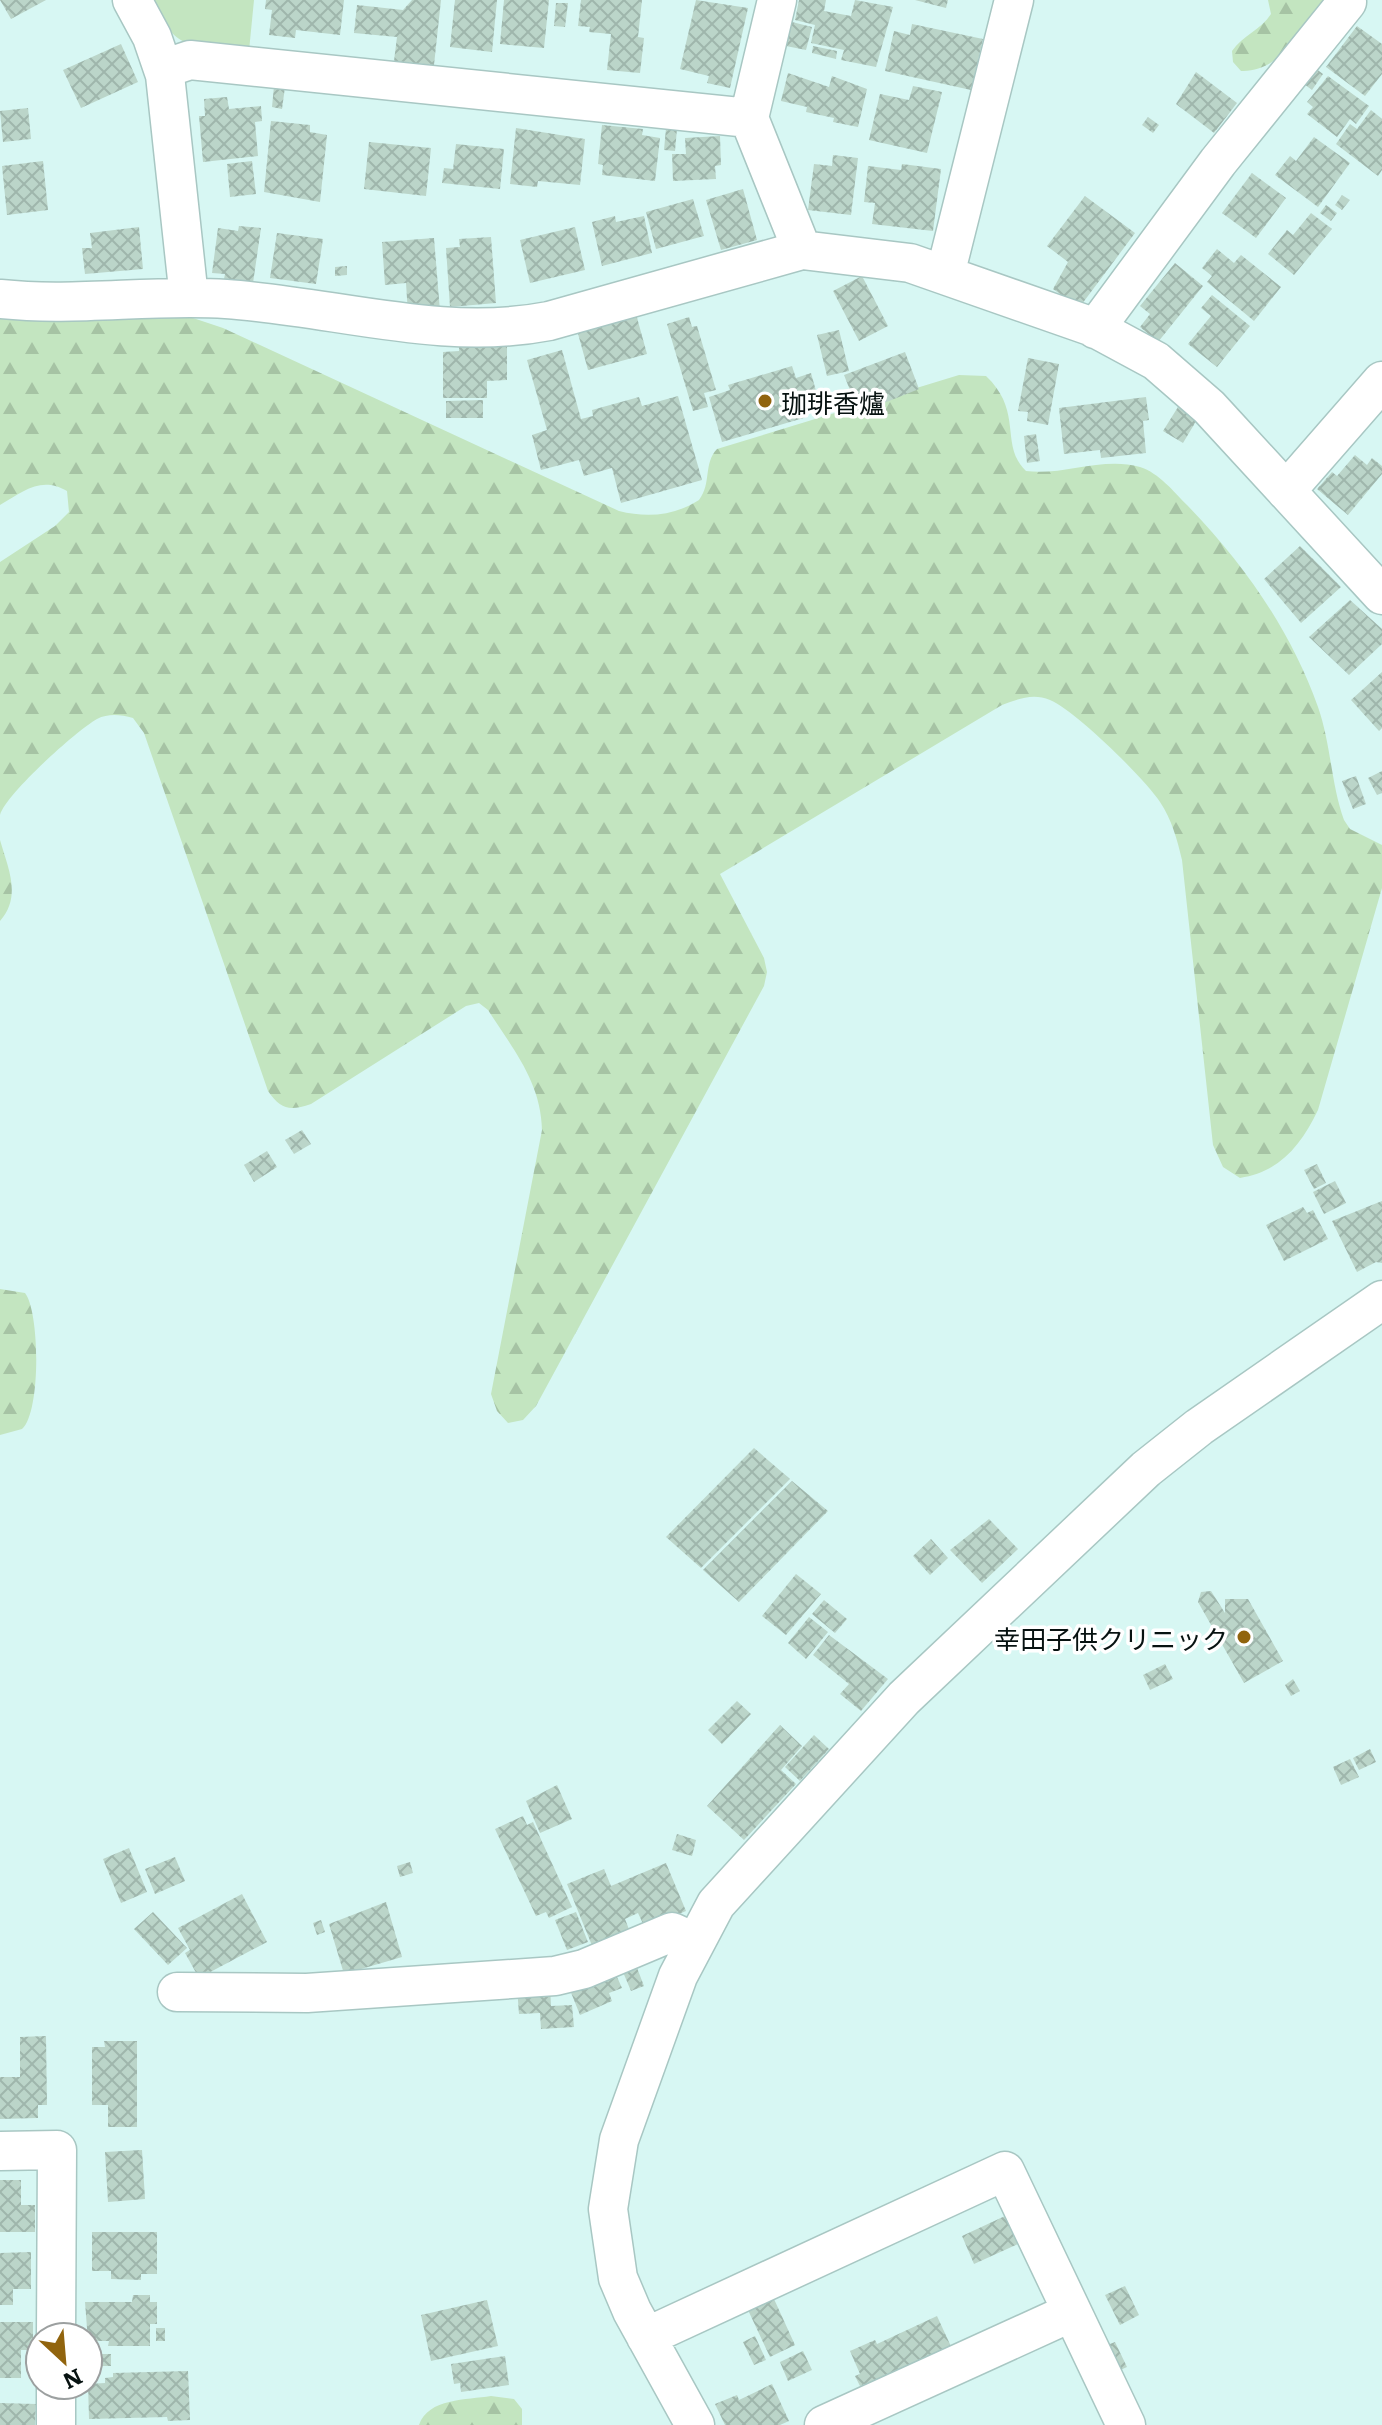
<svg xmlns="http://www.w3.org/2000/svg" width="1382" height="2425" font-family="Literata,'Noto Sans JP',serif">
<defs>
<pattern id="forest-firs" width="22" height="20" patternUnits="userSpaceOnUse" patternTransform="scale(2)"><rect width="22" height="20" fill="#c3e5c0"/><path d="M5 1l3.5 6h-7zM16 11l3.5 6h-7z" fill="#a6c3a4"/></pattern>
<pattern id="building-cross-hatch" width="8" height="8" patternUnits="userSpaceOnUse" patternTransform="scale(2)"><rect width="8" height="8" fill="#bbd5c9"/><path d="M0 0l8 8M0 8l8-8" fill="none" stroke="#9fb6ac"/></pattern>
</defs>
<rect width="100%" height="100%" fill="#d7f7f3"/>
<path fill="url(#forest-firs)" d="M1268 0H1329C1305 27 1280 73 1241 71L1233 62 1232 51C1243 35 1261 30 1271 14Z
M0 317H190L223 328 619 511C647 518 674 516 699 500 712 483 703 464 717 449L959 375 986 376C1024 412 999 445 1026 471 1063 476 1103 456 1140 467 1159 473 1174 492 1187 505 1244 564 1290 629 1318 707 1331 744 1331 784 1344 820L1350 829 1382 845V888L1318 1110C1301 1145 1280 1172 1240 1178L1223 1167 1213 1145 1182 860C1177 839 1172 820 1160 802 1144 778 1075 710 1050 700 1033 693 1018 699 1002 705L720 874 764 958 767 972 764 986 536 1406 523 1420 508 1423 497 1411 491 1394 542 1130C541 1082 513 1049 488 1010L479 1003 466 1006 311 1104C290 1111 281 1110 268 1091L144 733 133 718C121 715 109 713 97 719 76 731 6 794 0 815V562L55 526 69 512 67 491C41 476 24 491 0 505Z
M0 840C8 868 22 896 0 921Z
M0 1289 25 1293C40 1312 41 1413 22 1429L0 1435Z
M491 2396 514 2399 522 2409V2425H419C428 2398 467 2400 491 2396Z"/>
<path fill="#c3e5c0" d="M149 0H254L249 51C191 45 180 55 149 0Z"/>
<path fill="url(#building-cross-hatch)" d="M0 0H46L11 19Z
M266 0H344L340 35 296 30 295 38 269 35 272 10 265 9Z
M412 0H441L434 65 394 61 397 37 354 33 357 5 403 10Z
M455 0H497L492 52 450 47Z
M504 0H549L544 48 500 44Z
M581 0H642L638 37 644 38 640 73 607 70 611 34 589 32 590 27 578 26Z
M696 0 748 8 730 88 707 83 709 76 680 69Z
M799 0H826L824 11 851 16 855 0 893 7 876 67 841 60 844 50 811 43 815 25 795 20Z
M915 0H948L946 8Z
M556 3H568L565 27 554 26Z
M792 22 812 27 806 50 786 46Z
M912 24 983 39 971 90 885 71 894 31 910 35Z
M1357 26 1382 44V74L1365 96 1326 67Z
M121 44 138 82 81 108 63 70Z
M813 46 837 51 836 59 812 53Z
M1311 65 1323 74 1312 90 1300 81Z
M1196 72 1237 103 1214 133 1176 104Z
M788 73 829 87 832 76 867 89 858 127 833 122 834 118 806 112 807 107 781 101Z
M1328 76 1369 106 1356 124 1350 119 1337 137 1307 114 1313 107 1307 102Z
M274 86 285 87 282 109 272 107Z
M913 86 942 92 927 153 869 140 880 94 909 100Z
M227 97 229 109 261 106 262 121 255 122 258 156 203 162 199 116H205L204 99Z
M28 108 31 139 3 142 0 111Z
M1371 110 1382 119V170L1378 176 1336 144 1350 124 1357 129Z
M1148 117 1159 125 1153 133 1142 125Z
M271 121 310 125V132L327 135 320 202 264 192Z
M602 125 643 129 642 135 660 138 655 181 602 175 603 165 598 164Z
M516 128 585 139 580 185 538 181 537 187 510 184Z
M666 128 677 129 675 151 664 150Z
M720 136 721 165 715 166 716 179 673 181 672 154H686L685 138Z
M1314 137 1350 163 1318 207 1275 175 1290 156 1296 161Z
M369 142 431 148 426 196 364 189Z
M456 144 504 149 500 189 442 183 444 168 453 169Z
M833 155 858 158 851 215 808 210 814 164 832 166Z
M43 161 48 210 7 215 2 166Z
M252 161 256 194 230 197 227 164Z
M902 164 941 169 933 231 872 224 875 203 864 202 868 166 901 170Z
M1252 173 1286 198 1256 238 1222 213Z
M743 189 757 240 721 250 706 200Z
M1342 195 1350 200 1342 210 1335 205Z
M1085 196 1135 233 1079 308 1053 289 1068 262 1047 246Z
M693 199 704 236 656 249 646 212Z
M1326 205 1337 213 1331 221 1320 213Z
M1311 213 1332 229 1294 275 1268 254 1287 230 1293 235Z
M615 216 616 222 644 216 652 253 602 266 592 222Z
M239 226 261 228 253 283 224 279 225 274 212 273 218 228 238 231Z
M139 227 143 269 85 274 82 248H92L90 233Z
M575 227 585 270 530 283 520 240Z
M277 233 323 239 316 284 270 278Z
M491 237 496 303 450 307 446 248 460 247 459 239Z
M434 238 440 311 408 314 406 283 385 285 382 242Z
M1217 249 1234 263 1241 255 1281 287 1254 321 1207 282 1212 276 1202 268Z
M1175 263 1203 286 1158 342 1140 327 1150 314 1140 306Z
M347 266V275L335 276V267Z
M862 276 888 326 859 341 833 291Z
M1212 295 1250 326 1217 367 1188 344 1211 316 1201 308Z
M636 314 647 354 588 370 577 330Z
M689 317 692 327 697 326 716 390 704 393 708 407 693 411 667 324Z
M839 330 849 371 827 376 817 335Z
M459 343H507V380L487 381V398H443V352L459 351Z
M562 350 581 419 593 416 592 410 639 397 642 406 678 396 702 480 621 503 612 468 584 476 579 460 541 470 532 435 547 430 527 360Z
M905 352 919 389 859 413 844 375Z
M1028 358 1059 364 1048 425 1027 421 1028 412 1018 411Z
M792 366 796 378 811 373 820 405 805 409 807 417 722 442 709 397 730 390 728 385Z
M1146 397 1149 420 1143 421 1146 453 1101 458 1100 450 1064 454 1059 408Z
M483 400V418H446V401Z
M1178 407 1198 418 1183 443 1163 431Z
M1036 434 1040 461 1027 463 1024 436Z
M1355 455 1367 465 1372 458 1382 466V474L1348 515 1317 489 1332 472 1337 476Z
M1300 546 1341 587 1301 623 1264 579Z
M1350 600 1382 629V644L1349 675 1309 637Z
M1382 672V728L1379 731 1351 700Z
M1382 771V793L1377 795 1368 778Z
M1356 776 1366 804 1353 809 1342 781Z
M302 1130 311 1144 294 1154 285 1140Z
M267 1151 277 1167 254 1182 244 1165Z
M1317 1164 1326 1183 1314 1189 1304 1170Z
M1335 1181 1346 1203 1324 1214 1313 1192Z
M1382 1201V1263L1376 1262 1357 1272 1332 1221Z
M1303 1207 1307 1213 1313 1210 1328 1239 1284 1261 1266 1225Z
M754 1448 790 1479 701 1568 666 1537Z
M792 1481 828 1511 739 1602 703 1570Z
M989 1519 1018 1549 982 1583 950 1550Z
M931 1539 948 1558 930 1575 913 1556Z
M796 1574 821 1594 786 1635 762 1616Z
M1211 1591 1225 1613V1599H1248L1283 1661 1244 1683 1198 1602 1201 1592Z
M824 1600 847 1619 835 1633 812 1614Z
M809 1617 828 1632 806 1659 788 1643Z
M829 1635 888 1679 861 1711 840 1694 849 1684 813 1655Z
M1165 1664 1173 1679 1150 1690 1143 1675Z
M1293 1679 1300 1691 1291 1696 1285 1685Z
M737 1701 751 1714 722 1744 708 1730Z
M780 1725 802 1746 781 1770 796 1784 744 1840 707 1806Z
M814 1735 829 1749 800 1781 785 1767Z
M1370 1749 1376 1762 1359 1770 1353 1758Z
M1350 1759 1359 1777 1341 1785 1333 1767Z
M557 1785 572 1819 540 1833 526 1801Z
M523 1816 527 1825 533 1822 572 1907 549 1918 546 1912 536 1916 495 1829Z
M677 1834 696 1840 692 1856 672 1850Z
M129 1848 147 1892 121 1903 103 1859Z
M175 1857 185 1881 155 1894 145 1869Z
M410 1862 413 1873 400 1877 397 1866Z
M666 1863 686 1911 645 1928 638 1913 625 1919 630 1932 593 1948 567 1884 604 1869 611 1886Z
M242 1894 267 1942 199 1978 185 1953 190 1950 178 1928Z
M386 1902 402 1957 344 1974 329 1924Z
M153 1912 187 1948 168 1965 134 1929Z
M576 1912 588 1942 567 1950 555 1920Z
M321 1920 325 1932 317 1935 313 1923Z
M634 1960 644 1986 631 1991 620 1965Z
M612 1966 622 1988 609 1993 612 2001 580 2015 568 1985Z
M550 1984 551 2006 572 2005 574 2027 541 2029 540 2013 519 2014 517 1987Z
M46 2036 47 2105H38V2118L0 2119V2077H20V2037Z
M104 2041H137V2127H108V2105H92V2047H105Z
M142 2150 145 2199 108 2202 105 2152Z
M0 2180H21V2205H35V2232H0Z
M1005 2216 1018 2244 974 2264 962 2236Z
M92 2232H157V2274H141V2280L111 2279V2271H92Z
M31 2252V2289H13V2305H0V2253Z
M1125 2286 1139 2315 1120 2325 1105 2295Z
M133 2295H150V2302H157V2324H150V2346H108L109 2341H88L85 2302H132Z
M774 2299 795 2345 770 2357 748 2310Z
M487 2300 498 2346 431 2361 421 2315Z
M937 2316 954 2353 868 2392 865 2384 860 2386 855 2376 860 2374 850 2351 875 2340 877 2344Z
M0 2322H33V2350H21V2378H0Z
M156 2328H165V2341H156Z
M755 2336 766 2360 754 2365 743 2342Z
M1115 2342 1127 2367 1118 2371 1105 2346Z
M803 2351 812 2370 788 2381 780 2362Z
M88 2354H111V2366H88Z
M505 2356 509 2385 461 2392 460 2383 454 2384 451 2364Z
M188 2371 190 2420 168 2421 167 2417 89 2419 88 2384 105 2383V2378L113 2377V2373Z
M772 2384 789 2421 780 2425H725L715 2404 737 2395 739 2400Z
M0 2403 36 2404 35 2425H0Z"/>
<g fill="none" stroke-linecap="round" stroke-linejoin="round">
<g stroke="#a8c7c3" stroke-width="41">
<path id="street" d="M132 0 152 37 165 75 189 298
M777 0 749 118 802 250
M163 69 190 60 749 118
M945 275 1014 0
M0 299C75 307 151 294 226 299 333 306 442 342 549 321L802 250 910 263 1093 327 1156 361 1209 407 1382 595
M1095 329 1218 162 1347 2
M1286 491 1382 381
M177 1992 307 1993 555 1976 584 1969 672 1932 694 1942
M0 2151 57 2150 56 2337
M646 2337 1005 2171 1126 2425
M56 2425V2385
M695 2425 632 2311 618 2278 608 2209 619 2140 678 1976 716 1904 904 1698 1146 1469 1199 1427 1382 1300
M824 2425 1072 2312"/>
</g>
<use href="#street" stroke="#fff" stroke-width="38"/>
</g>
<g fill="#91640e" stroke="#fff" stroke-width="3">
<circle cx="765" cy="401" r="8"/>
<circle cx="1244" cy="1637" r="8"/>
</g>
<g text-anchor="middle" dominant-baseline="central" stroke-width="7" stroke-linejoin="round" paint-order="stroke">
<g font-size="26" fill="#071211" stroke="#fff" text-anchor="start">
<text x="781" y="401">珈琲香爐</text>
<text x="1228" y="1637" text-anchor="end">幸田子供クリニック</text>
</g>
</g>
<g transform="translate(64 2361) rotate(154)"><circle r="38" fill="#ffffff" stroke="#9ca0a0" stroke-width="2"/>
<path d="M0-6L14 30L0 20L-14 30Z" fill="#91640e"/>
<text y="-12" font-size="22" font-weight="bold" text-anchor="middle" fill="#071211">N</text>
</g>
</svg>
